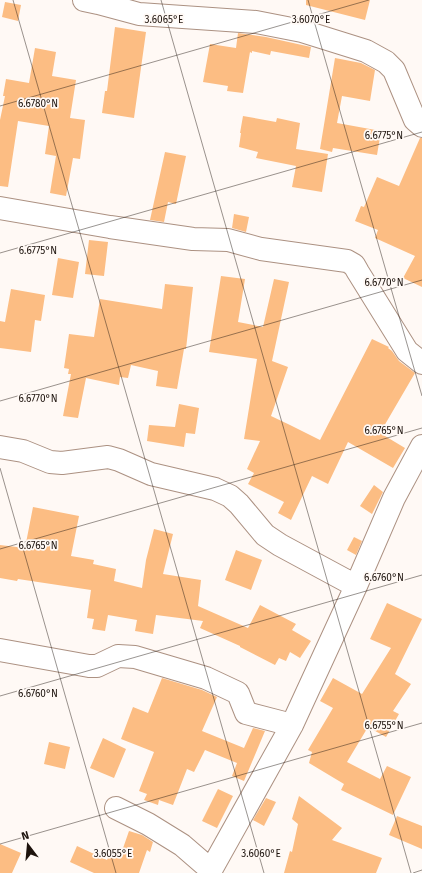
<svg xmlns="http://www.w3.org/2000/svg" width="422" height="873" font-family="'Fira Sans',sans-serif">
<rect width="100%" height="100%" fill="#fff9f5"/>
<path fill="#fcbd83" d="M306 0H370L365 20 306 5Z
M5 2 21 5 18 21 2 17Z
M115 27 146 32 134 118 102 113 105 91H107Z
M238 33 266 37 311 47 309 58 271 51 270 55 252 51V53L250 52 243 93 227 91 228 86 203 82 210 44 236 48Z
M35 48 56 52 52 76 76 80 70 118 85 120 80 159 73 158 66 196 50 193 56 156 45 154 49 126 18 121 8 187 0 186V120L5 96H3L6 79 29 83Z
M335 58 361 63 375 70 370 101 342 96 337 123 381 131 377 155 333 148 332 152 320 149Z
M243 116 276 122 277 118 300 123 296 149 328 154 322 192 292 187 296 166 256 158 258 152 239 147 241 133H240Z
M420 138H422V287L403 278 415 256 375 238 378 230 355 221 361 206 364 207 377 177 399 186Z
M165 152 186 156 176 204 168 202 164 222 150 220Z
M234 214 249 217 246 232 232 228Z
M89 240 108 242 104 276 85 274Z
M58 258 79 262 73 298 52 295Z
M221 276 245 279 238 322 263 327 274 279 289 282 272 361 288 367 271 416 290 425 320 440 372 339 389 347 388 348 392 351 399 361 415 373 380 433 405 448 393 468 348 442 328 484 312 476 291 520 278 513 284 502 248 484 254 473 247 469 260 441 244 439 257 359 209 352Z
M165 284 193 287 186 349H184L177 389 156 386 158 371 131 365 128 378 120 377 119 385 86 378 78 418 63 416 71 374H68L69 369 64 368 69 334 94 337 100 299 162 309Z
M11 289 45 295 41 321 35 320 31 352 0 348V321L5 322Z
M179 404 199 408 195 434 186 433 184 447 147 441 149 425 175 427Z
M374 485 383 492 372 514 360 506Z
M33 507 79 516 71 556 94 560 93 564 116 569 114 581 142 588 146 560 154 529 173 534 163 574 201 580 198 606 248 628 260 605 296 624 292 630 311 641 300 658 290 652 286 661 279 658 275 665 240 647V646L200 628 203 621 156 615 153 634 135 631 137 620 108 615 105 631 92 629 94 619 87 618 91 590 18 579 17 581 0 578V545L25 548Z
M354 537 362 541 356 555 347 550Z
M236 550 262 560 251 590 225 580Z
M387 603 422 619 395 674 411 684 393 711 399 714 386 737 368 727 347 762 380 779 387 766 411 777 393 815 341 790 344 784 309 763 312 752 308 750 333 708 320 701 333 678 362 694 391 648 370 639Z
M162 678 202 690 217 697 202 731 244 748 253 728 265 731 244 781 232 776 237 763 205 750 194 772 187 769 173 805 159 800 158 805 144 800 147 794 139 791 154 752 121 739 133 707 148 713Z
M103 738 126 749 114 778 90 768Z
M49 742 70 747 65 769 44 764Z
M218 789 233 796 217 828 202 821Z
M299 796 342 828 332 840 382 858 376 873H284L290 851 292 852 298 824 292 819Z
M266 798 276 802 264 826 253 820Z
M397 816 422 826V849L389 835Z
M129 831 142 835 153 842 150 852 147 850 139 873H94L70 862 77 846 107 860 111 851 121 854Z
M0 844 21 853 12 873H0Z"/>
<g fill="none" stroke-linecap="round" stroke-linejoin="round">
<g stroke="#ac9182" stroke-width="24">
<path id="minor" d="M84 0 98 3 139 14 256 22 302 31 366 51 386 62 394 70 415 120 422 126
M0 208 110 227 193 239 228 240 261 249 347 261 354 265 358 272 407 351 422 363
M0 447 23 451 50 462 62 463 108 457 119 460 151 474 215 489 230 496 239 504 265 535 280 545 356 586
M0 650 89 666H97L118 656 135 657 206 678 238 693 246 713 292 725
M116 808 148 824 182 845 211 870
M210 873 211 870 292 725 356 586 394 498 422 446"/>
</g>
<use href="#minor" stroke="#fff" stroke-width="22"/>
</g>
<path fill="none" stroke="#1d130d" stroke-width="1" stroke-opacity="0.45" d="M13 0 264 873M161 0 411 873M308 0 422 396M0 106 369 0M0 253 422 132M0 401 422 280M0 468 116 873M0 549 422 428M0 696 422 575M0 844 422 723M413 873 422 870"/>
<g font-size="10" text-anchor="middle" fill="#1d130d" stroke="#fff9f5" stroke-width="3.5" stroke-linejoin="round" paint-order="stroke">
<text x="164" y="23">3.6065°E</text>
<text x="311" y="23">3.6070°E</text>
<text x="38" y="107">6.6780°N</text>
<text x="384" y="139">6.6775°N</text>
<text x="38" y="254">6.6775°N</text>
<text x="384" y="286">6.6770°N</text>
<text x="38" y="402">6.6770°N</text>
<text x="384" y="434">6.6765°N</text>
<text x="38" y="549">6.6765°N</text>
<text x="384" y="581">6.6760°N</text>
<text x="38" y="697">6.6760°N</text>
<text x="384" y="729">6.6755°N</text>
<text x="113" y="857">3.6055°E</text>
<text x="261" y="857">3.6060°E</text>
</g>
<g transform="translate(28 845) rotate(344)" stroke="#fff9f5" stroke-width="3" paint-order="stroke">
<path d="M0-3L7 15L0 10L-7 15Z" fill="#1d130d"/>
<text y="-6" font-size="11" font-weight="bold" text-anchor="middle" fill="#1d130d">N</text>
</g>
</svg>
